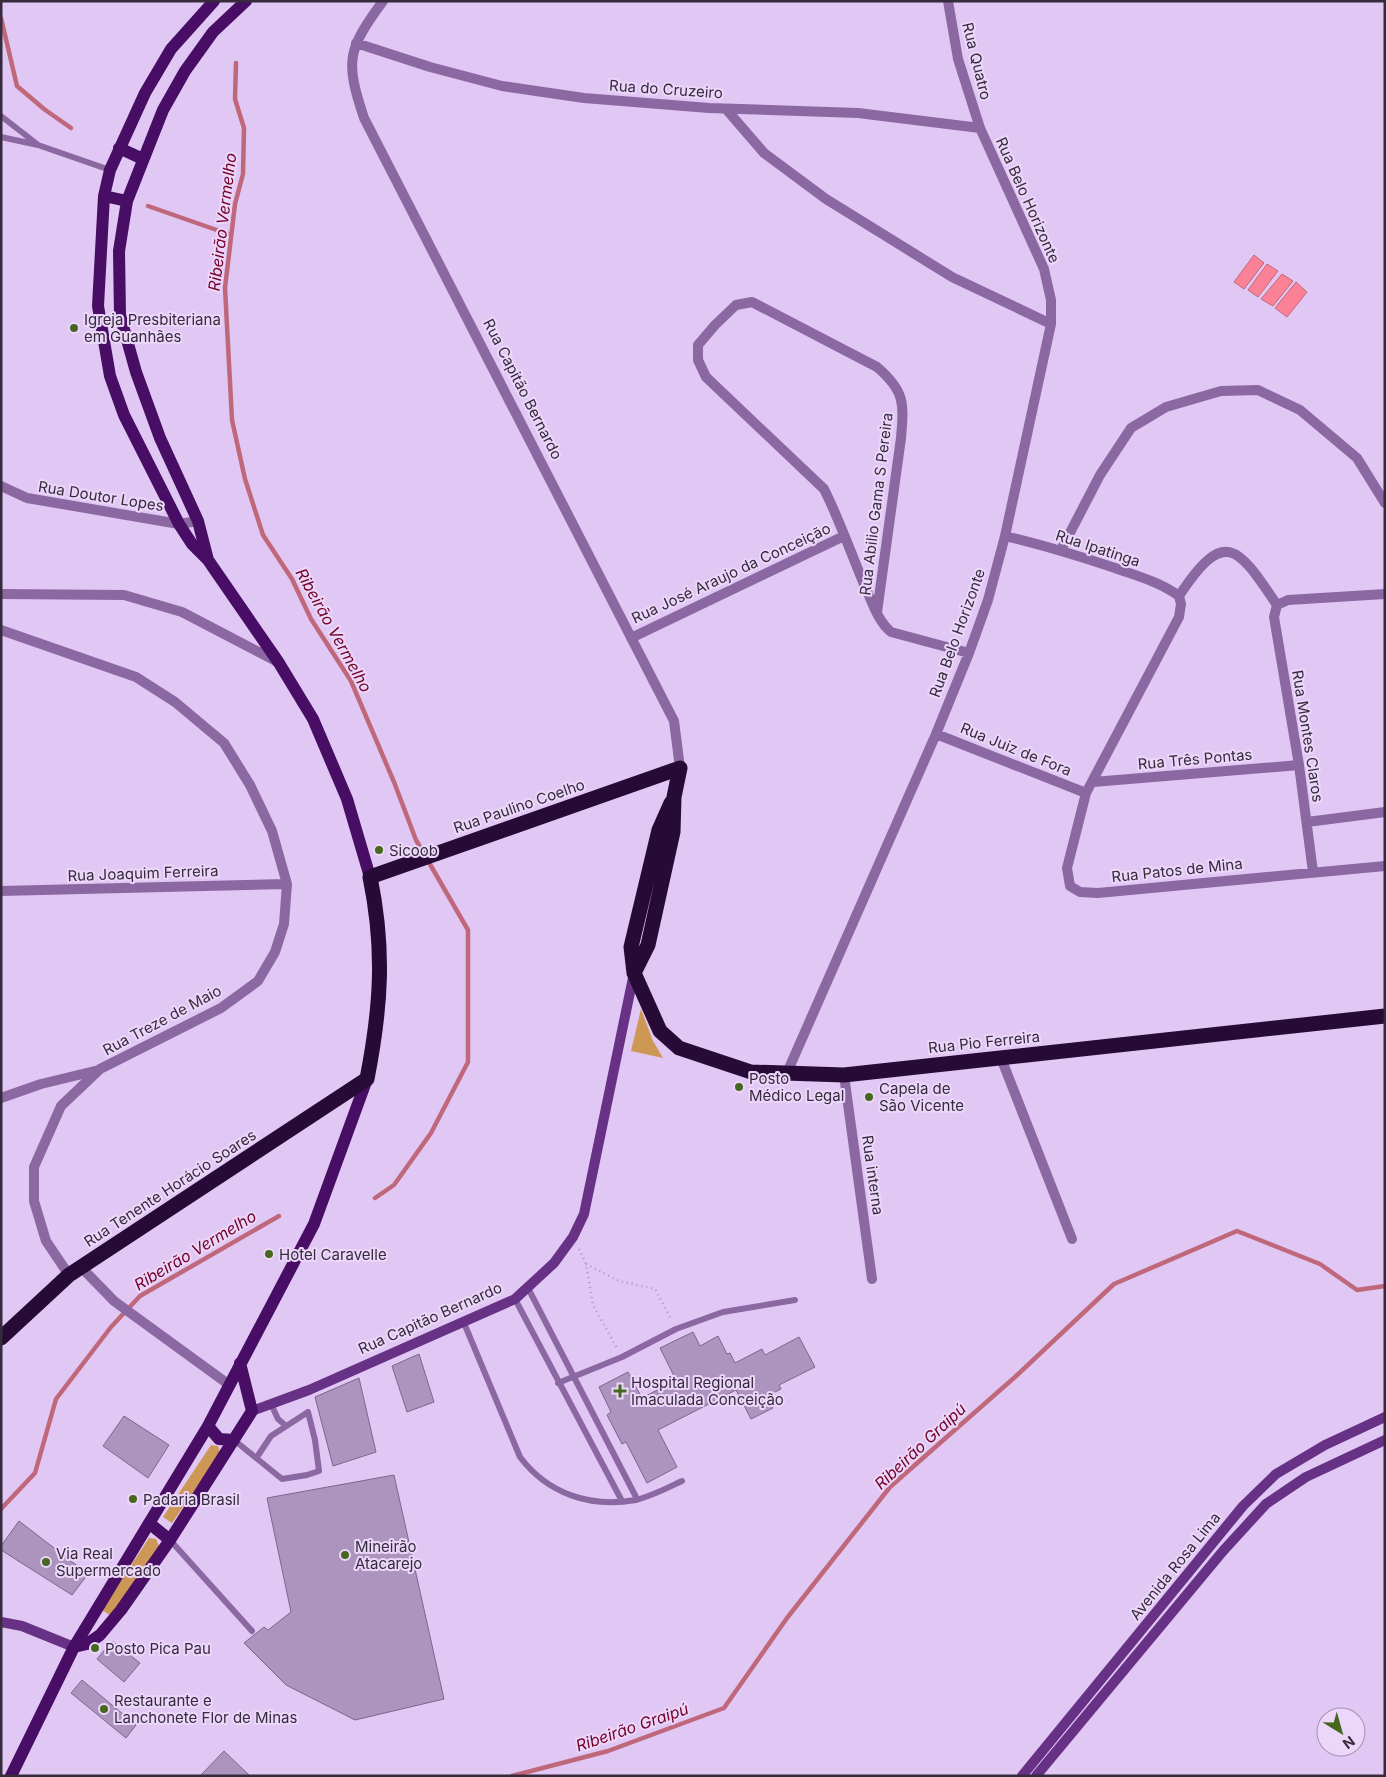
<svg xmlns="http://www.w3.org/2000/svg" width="1386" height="1777" font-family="Inter,sans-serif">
<rect width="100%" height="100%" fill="#e1c7f4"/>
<path fill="#cd9856" d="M641 1009 653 1041 663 1058 631 1051Z
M211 1445 218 1446 220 1453 172 1523 163 1517Z
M149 1538 156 1539 159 1546 111 1616 102 1610Z"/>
<path fill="#fb8296" stroke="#c0687b" d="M1254 255 1264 263 1244 289 1234 282Z
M1267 264 1278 271 1258 297 1248 290Z
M1282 274 1293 281 1273 306 1261 299Z
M1296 282 1307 292 1287 317 1275 308Z"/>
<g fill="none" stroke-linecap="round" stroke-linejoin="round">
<path stroke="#c0687b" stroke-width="4.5" d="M1 18 17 86 44 109 71 128
M236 63 235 99 244 128 243 174 235 204 225 288 232 420 245 479 263 535 292 579 311 619 351 681 394 782 416 840 468 930V1062L431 1133 394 1185 375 1198
M148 206 231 235
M1 1509 35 1473 56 1399 111 1327 140 1296 279 1216
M512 1776 608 1751 724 1708 787 1618 890 1487 1015 1377 1114 1284 1237 1231 1320 1264 1357 1290 1385 1286"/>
</g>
<path fill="#ad94bf" stroke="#7d658e" d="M693 1332 700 1346 718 1336 727 1354 730 1353 735 1363 762 1349 765 1355 799 1337 815 1367 779 1385 781 1389 767 1396 773 1408 751 1419 736 1390 658 1430 677 1467 647 1483 626 1442 622 1444 607 1415 611 1412 599 1387 628 1372 642 1398 676 1380 660 1348Z
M419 1354 434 1402 407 1412 392 1366Z
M359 1378 376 1452 333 1466 315 1397Z
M124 1416 169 1445 148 1478 103 1446Z
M394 1475 444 1699 355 1720 286 1685 244 1643 264 1627 268 1630 291 1612 267 1498Z
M19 1521 88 1574 72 1595 1 1550V1546Z
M112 1641 140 1663 124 1682 97 1659Z
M82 1680 136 1725 126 1738 71 1693Z
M224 1751 250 1776H200Z"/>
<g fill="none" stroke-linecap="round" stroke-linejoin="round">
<path stroke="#ad98bd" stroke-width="2.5" stroke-dasharray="1 4" stroke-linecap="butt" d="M579 1249 586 1264 593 1305 617 1348
M586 1264 619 1281 655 1289 671 1319"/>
<path stroke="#8b68a2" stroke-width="6" d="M1 116 37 144
M1 137 38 145 110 170
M528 1288 637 1499
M515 1299 622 1501
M464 1323 520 1457C548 1494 590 1508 636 1500 652 1496 667 1488 682 1481
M558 1383 622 1357 676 1329 723 1312 795 1300
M271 1404 278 1419 285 1425
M234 1440 282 1479 307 1475 319 1471 315 1440 308 1412 271 1436 257 1457
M170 1540 252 1631"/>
<path stroke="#8b68a2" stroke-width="10" d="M383 1C347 50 345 61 364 118L674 721 680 768
M356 43 430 67 502 86 584 98 709 108 858 113 980 128
M726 109 764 153 826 199 952 277 1051 324
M1 486 27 498 179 524 198 521
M1005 536C1043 545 1079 556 1115 568 1137 576 1160 582 1179 596
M1061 550 1100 475 1131 428 1166 407 1221 391 1258 390 1300 410 1357 458 1385 503
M1 594 124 595 182 612 276 661
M1179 596 1181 604 1179 617 1086 793 1067 868 1070 886 1080 892 1098 893 1385 866
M1179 596C1225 526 1238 547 1277 605
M1277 605 1274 617 1299 765 1313 872
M1277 605 1288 600 1385 594
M877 612 901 438C904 403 905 391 877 367L752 302 736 305 715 325 698 345V360L706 377 824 489C840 521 852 556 866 589 873 604 878 621 891 632L969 653
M1 630 136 677 175 702 224 743 250 785 272 831 287 884 284 924 275 952 258 981 221 1008 100 1069 61 1106 34 1167V1201L46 1241 69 1275
M631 638 844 536
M936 734 1086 793
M1093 782 1299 765
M1307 822 1385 812
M1 891 287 884
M1001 1058 1072 1239
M786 1075 936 734 969 653 988 600 1005 536 1051 324V300L1044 269 980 128 958 59 948 1
M844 1075 872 1279
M1 1098 41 1084 99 1070
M81 1267 114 1301 228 1384"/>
<path stroke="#673186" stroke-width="10" d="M252 1411 309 1390 515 1299 554 1263 573 1237 584 1214 634 973
M1 1622 22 1626 74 1647
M1022 1776 1243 1506 1276 1474 1325 1445 1385 1417
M1036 1776 1223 1551 1266 1504 1306 1477 1385 1440"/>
<path stroke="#480e65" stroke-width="12" d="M214 1 171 49 145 93 110 170 104 196 98 306 110 376 124 415 179 524 192 544 208 560 279 663 313 719 347 799 370 877
M119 148 143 159
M104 196 127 201
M208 560 198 521 160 438 136 372 120 315 119 251 127 201 163 110 185 71 213 32 246 1
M208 1426 219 1439 234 1440
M149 1523 170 1540
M74 1647 87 1644 100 1635 121 1610 170 1540 252 1411 240 1363
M11 1776 74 1647 208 1426 314 1224 367 1079"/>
<path stroke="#270a36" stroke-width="15" d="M671 803 659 830 631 947 634 973 660 1031 679 1048 751 1072 844 1075 1385 1016
M1 1338 69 1275 367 1079C381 1007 385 950 370 877L680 768 674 797 673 832 648 945 634 973"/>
</g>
<g fill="#45671e" stroke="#ecd7fb" stroke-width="2">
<circle cx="74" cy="328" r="5"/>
<circle cx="379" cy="850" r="5"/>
<circle cx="739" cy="1087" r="5"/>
<circle cx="869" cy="1097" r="5"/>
<circle cx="269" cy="1254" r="5"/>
<path d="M617.5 1383.5h5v5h5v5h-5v5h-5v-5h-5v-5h5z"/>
<circle cx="133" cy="1499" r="5"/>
<circle cx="345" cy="1555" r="5"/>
<circle cx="46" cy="1562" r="5"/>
<circle cx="95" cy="1648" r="5"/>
<circle cx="104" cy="1709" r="5"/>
</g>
<g text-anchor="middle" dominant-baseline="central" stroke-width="4" stroke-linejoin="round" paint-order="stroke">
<g font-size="15" fill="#352b3c" stroke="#ecd7fb">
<text transform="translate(977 61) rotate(76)">Rua Quatro</text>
<text transform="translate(666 89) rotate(4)">Rua do Cruzeiro</text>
<text transform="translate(1028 200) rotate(66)">Rua Belo Horizonte</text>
<text transform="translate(523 389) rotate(63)">Rua Capitão Bernardo</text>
<text transform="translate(101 496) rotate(9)">Rua Doutor Lopes</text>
<text transform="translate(876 504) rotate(-83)">Rua Abilio Gama S Pereira</text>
<text transform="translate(1098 548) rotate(18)">Rua Ipatinga</text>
<text transform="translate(731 573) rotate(-25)">Rua José Araujo da Conceição</text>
<text transform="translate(957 633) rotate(-70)">Rua Belo Horizonte</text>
<text transform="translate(1308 736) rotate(81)">Rua Montes Claros</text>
<text transform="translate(1016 749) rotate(22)">Rua Juiz de Fora</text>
<text transform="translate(1195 759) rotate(-5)">Rua Três Pontas</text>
<text transform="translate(519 806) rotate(-19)">Rua Paulino Coelho</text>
<text transform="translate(1177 870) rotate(-6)">Rua Patos de Mina</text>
<text transform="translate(143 873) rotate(-2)">Rua Joaquim Ferreira</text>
<text transform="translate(162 1020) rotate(-28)">Rua Treze de Maio</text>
<text transform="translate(984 1042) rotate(-6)">Rua Pio Ferreira</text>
<text transform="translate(873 1175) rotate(82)">Rua interna</text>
<text transform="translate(170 1188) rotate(-33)">Rua Tenente Horácio Soares</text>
<text transform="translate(430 1318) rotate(-24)">Rua Capitão Bernardo</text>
<text transform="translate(1175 1566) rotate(-51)">Avenida Rosa Lima</text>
</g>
<g font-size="15" fill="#352b3c" stroke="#ecd7fb" text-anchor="start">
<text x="84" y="319">Igreja Presbiteriana<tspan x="84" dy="17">em Guanhães</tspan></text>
<text x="389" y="850">Sicoob</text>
<text x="749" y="1078">Posto<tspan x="749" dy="17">Médico Legal</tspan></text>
<text x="879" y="1088">Capela de<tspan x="879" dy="17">São Vicente</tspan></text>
<text x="279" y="1254">Hotel Caravelle</text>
<text x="631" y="1382">Hospital Regional<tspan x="631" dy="17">Imaculada Conceição</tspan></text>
<text x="143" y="1499">Padaria Brasil</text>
<text x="355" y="1546">Mineirão<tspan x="355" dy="17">Atacarejo</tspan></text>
<text x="56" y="1553">Via Real<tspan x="56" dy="17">Supermercado</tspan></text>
<text x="105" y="1648">Posto Pica Pau</text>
<text x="114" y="1700">Restaurante e<tspan x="114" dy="17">Lanchonete Flor de Minas</tspan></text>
</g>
<g font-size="16" font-style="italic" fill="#730028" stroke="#ecd7fb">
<text transform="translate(222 222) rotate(-83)">Ribeirão Vermelho</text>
<text transform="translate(334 630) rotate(61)">Ribeirão Vermelho</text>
<text transform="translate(195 1250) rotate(-31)">Ribeirão Vermelho</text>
<text transform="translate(920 1446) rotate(-43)">Ribeirão Graipú</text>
<text transform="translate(632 1727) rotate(-19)">Ribeirão Graipú</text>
</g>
</g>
<rect width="1386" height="1777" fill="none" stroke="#352b3c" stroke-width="5"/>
<g transform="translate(1341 1732) rotate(143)"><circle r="24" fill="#ecd7fb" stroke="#a392af"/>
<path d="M0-4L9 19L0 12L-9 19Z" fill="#45671e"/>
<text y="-8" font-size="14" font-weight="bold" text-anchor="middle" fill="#352b3c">N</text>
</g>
</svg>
